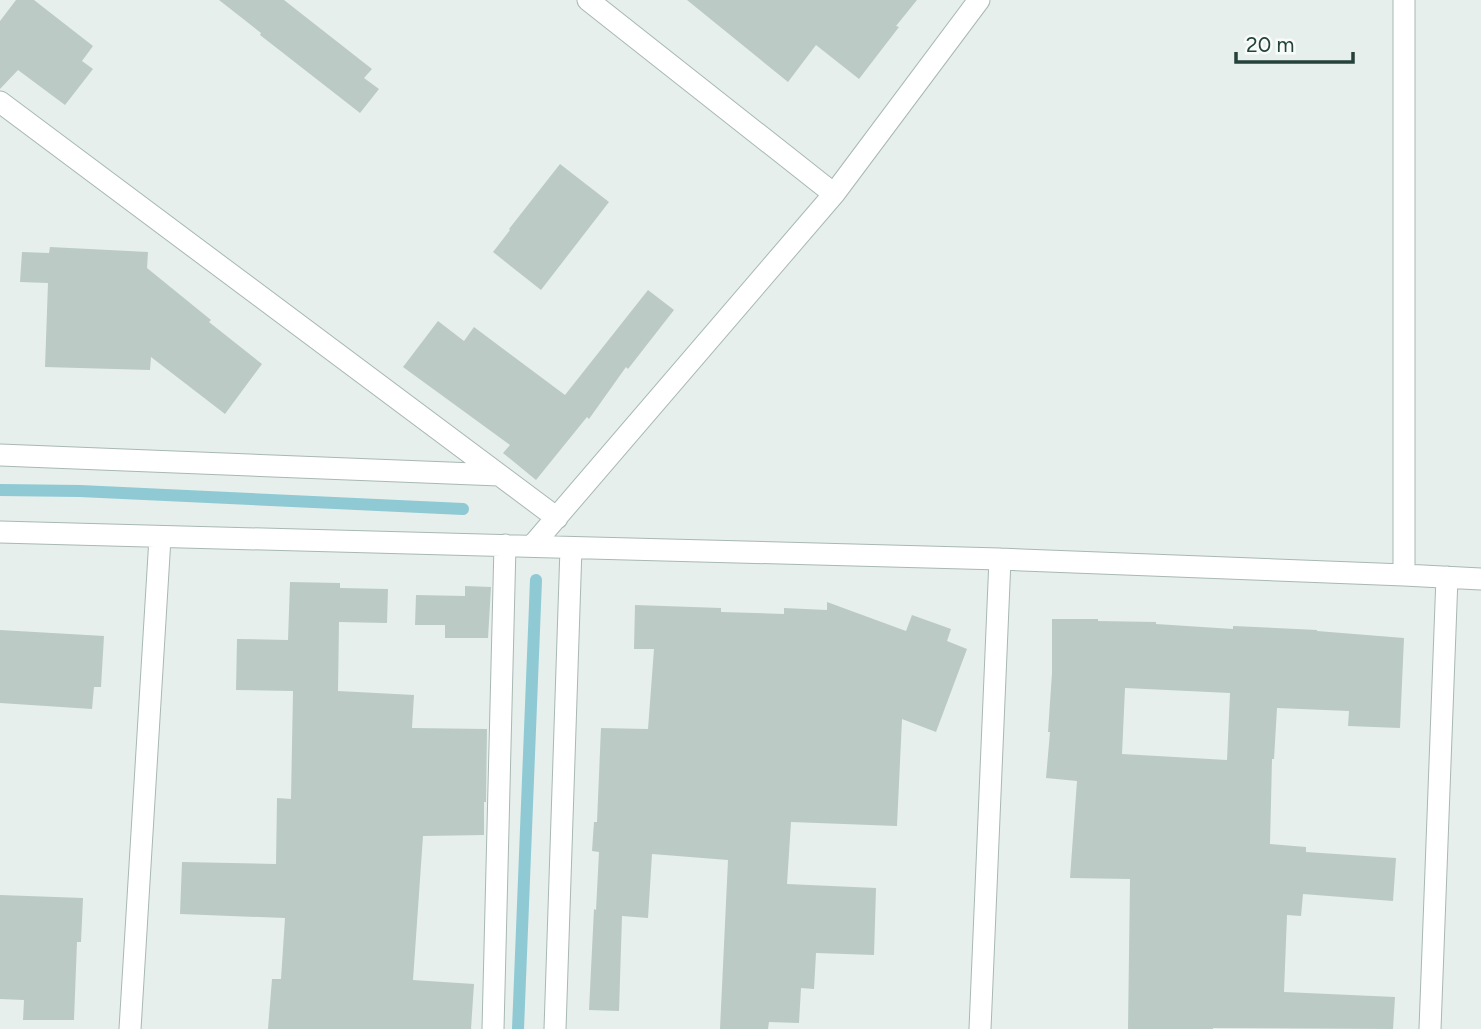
<svg xmlns="http://www.w3.org/2000/svg" width="1481" height="1029" font-family="Figtree,sans-serif">
<rect width="100%" height="100%" fill="#e6efeb"/>
<g fill="none" stroke-linecap="round" stroke-linejoin="round">
<path stroke="#8ec9d4" stroke-width="12" d="M0 490 80 491 463 509
M518 1029 536 580"/>
</g>
<path fill="#bbcac4" fill-rule="evenodd" d="M16 0H34L93 46 82 61 93 69 65 105 18 70 0 89V21Z
M219 0H284L372 69 364 78 379 89 360 113 260 35 261 33Z
M687 0H917L896 26 899 27 859 79 816 45 788 82Z
M560 164 609 202 541 290 493 252 510 230 509 229Z
M50 247 148 252 147 268 211 320 209 322 262 364 225 414 151 357 150 370 45 367 48 283 20 282 22 252 49 253Z
M648 290 674 310 628 369 626 367 589 419 587 417 536 480 503 453 510 445 403 367 438 321 464 341 474 327 565 395Z
M290 582 340 583V588L388 589 387 623 339 622 338 691 414 695 412 728 487 729 486 802H484V835L423 836 413 980 474 984 471 1029H268L272 979H281L285 918 180 914 182 862 276 864 277 798 291 799 293 691 236 690 237 639 288 640Z
M465 586 491 587 488 638H445V625H415L416 595 465 596Z
M827 602 906 631 912 615 951 629 947 641 967 649 936 732 902 719 897 826 791 822 787 884 876 888 874 955 816 953 814 989 801 988 799 1023 769 1022 768 1029H720L728 860 652 854 648 918 622 916 619 1011 589 1010 594 909 596 910 599 852 592 851 594 822H597L601 728 648 729 654 649H634L635 605 721 608V612L784 614V608L827 610Z
M1052 619H1098V621L1156 622V624L1233 629V626L1317 630V631L1404 638 1400 728 1348 726 1349 711 1277 708 1274 759H1272L1270 844 1306 847V852L1396 858 1393 901 1303 894 1301 916 1287 915 1284 992 1395 997 1393 1029 1213 1028V1029H1128L1130 879 1070 878 1077 781 1046 778 1050 732H1048L1052 673ZM1125 688 1230 693 1227 760 1122 754Z
M0 630 104 636 101 687H94L92 709 0 703Z
M0 895 83 898 81 942H77L74 1020H23L24 1000 0 999Z"/>
<g fill="none" stroke-linecap="round" stroke-linejoin="round">
<g stroke="#a8b8b2" stroke-width="23">
<path id="minor" d="M588 0 834 194
M0 102 557 518
M0 455 499 475
M0 532 1000 559 1404 575 1481 579
M532 546 834 194 979 0
M1404 575V0
M130 1029 160 538
M493 1029 505 545
M555 1029 571 548
M980 1029 1000 559
M1430 1029 1447 577"/>
</g>
<use href="#minor" stroke="#fff" stroke-width="21"/>
</g>
<path d="M1236 52v10h117v-10" fill="none" stroke="#24423a" stroke-width="3.5"/>
<text x="1246" y="52" font-size="21" fill="#24423a" stroke="#f7fbf9" stroke-width="5" paint-order="stroke">20 m</text>
</svg>
